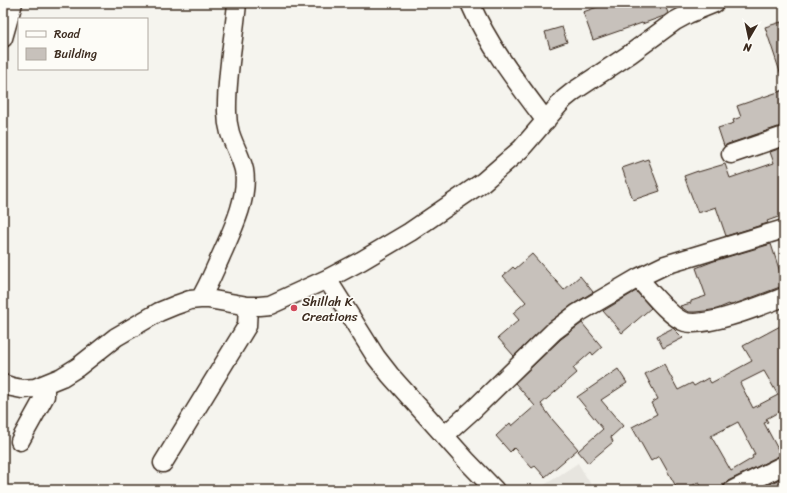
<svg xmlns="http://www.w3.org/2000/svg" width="787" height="493" font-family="Sriracha,sans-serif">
<rect width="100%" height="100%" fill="#f5f4ee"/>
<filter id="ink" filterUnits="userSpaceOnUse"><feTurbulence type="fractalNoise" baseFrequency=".025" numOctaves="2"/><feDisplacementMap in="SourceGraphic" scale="8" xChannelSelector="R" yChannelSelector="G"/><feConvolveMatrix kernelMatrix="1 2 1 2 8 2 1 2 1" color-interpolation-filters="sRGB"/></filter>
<g filter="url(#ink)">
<path fill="#e7e5df" d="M578 463 594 490H537Z"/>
<path fill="#c7c1bb" stroke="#3b2a1e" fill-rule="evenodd" d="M609 3H664L668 13 664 16 642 24V23L593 40 583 12Z
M781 22 784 31V78H782L765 27Z
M562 27 567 42 550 48 545 32Z
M784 90V126H781L728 144 724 146 718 128 734 123 733 120 741 117 737 106Z
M784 147V215L767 221 768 223 726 236 716 207 698 213 684 176 698 171V172L725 164 730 178 774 163 770 152Z
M648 159 660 191 633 200 622 168Z
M771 244 780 272 784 271V287H780L732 305H730L729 304 717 309 705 311 695 312H688L681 307 680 306 691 303V301L706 296 696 268 714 261Z
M532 254 564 290 580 276 593 292 572 305 548 323 514 356 498 338 519 320 513 313 526 302 503 276 513 267 515 269Z
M636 291 651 308 622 333 603 311Z
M582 323 602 347 593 355 591 352 573 368 577 373 541 404 552 419 578 449 545 477 535 466 532 468 514 448 510 452 496 436 510 423 512 426 535 406 515 383 561 339Z
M784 324V409L766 419 768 422 764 423 781 455 728 481 724 484 723 490H703L699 482 684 490H678L659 456 651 461 632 427 657 414 651 403 658 399 645 374 664 364 678 390 692 383 694 386 708 378 711 383 752 361 743 346ZM764 371 778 395 753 408 740 383ZM738 422 755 454 752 456 753 458 731 471 711 436Z
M673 328 683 338 663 348 657 336Z
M618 369 627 383 601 400 623 426 611 437 613 442 588 463 578 451 603 429 577 397Z
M784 477V490H757Z"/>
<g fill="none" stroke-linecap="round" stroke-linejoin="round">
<g stroke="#3b2a1e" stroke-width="21">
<path id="minor" d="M470 3C488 45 518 84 546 121
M3 38 13 3
M731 154 784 136
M638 278C649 290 671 318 685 322 707 328 763 305 784 297
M327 279 376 357 390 375 466 460 495 490
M200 299C208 286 214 271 220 258 231 233 249 198 244 170 241 157 234 146 230 133 228 126 227 120 227 112 226 76 234 39 237 3
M3 384 12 387 22 389 35 388 62 377 78 367 116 337 159 312 176 305 190 300 200 299H208L248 306H259L270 305 327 279 361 261 410 232 483 182 521 149 564 99 574 91 630 54 675 21 688 14 715 3
M445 435 475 408 554 331 578 313 638 278 665 265 784 229
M20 441 45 396V384
M163 463 247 326 248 306
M733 490 784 465"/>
</g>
<use href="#minor" stroke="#fdfcf7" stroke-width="18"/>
</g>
</g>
<circle fill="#d1495b" stroke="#fdfcf7" stroke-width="1.5" cx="294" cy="308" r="4"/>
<g text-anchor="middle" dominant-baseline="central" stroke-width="3.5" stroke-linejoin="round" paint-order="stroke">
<g font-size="13" fill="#3b2a1e" stroke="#fdfcf7" text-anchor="start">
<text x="302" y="301">Shillah K<tspan x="302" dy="15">Creations</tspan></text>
</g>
</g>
<rect width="787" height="493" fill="none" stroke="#fdfcf7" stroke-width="16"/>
<rect x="8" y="8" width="771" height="477" fill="none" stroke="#3b2a1e" stroke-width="1.5" filter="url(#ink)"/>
<rect x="18" y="18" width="130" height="52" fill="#fdfcf7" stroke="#afa8a0"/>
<rect x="26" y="31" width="20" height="6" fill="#fdfcf7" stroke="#afa8a0"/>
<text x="54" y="38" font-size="12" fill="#3b2a1e">Road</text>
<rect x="26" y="48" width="20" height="12" fill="#c7c1bb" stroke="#afa8a0"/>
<text x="54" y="58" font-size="12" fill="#3b2a1e">Building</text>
<g transform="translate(749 38) rotate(189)" stroke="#fdfcf7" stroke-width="3" paint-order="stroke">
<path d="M0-3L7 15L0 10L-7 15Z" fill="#3b2a1e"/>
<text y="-6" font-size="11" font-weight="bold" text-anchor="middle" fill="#3b2a1e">N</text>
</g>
</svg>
